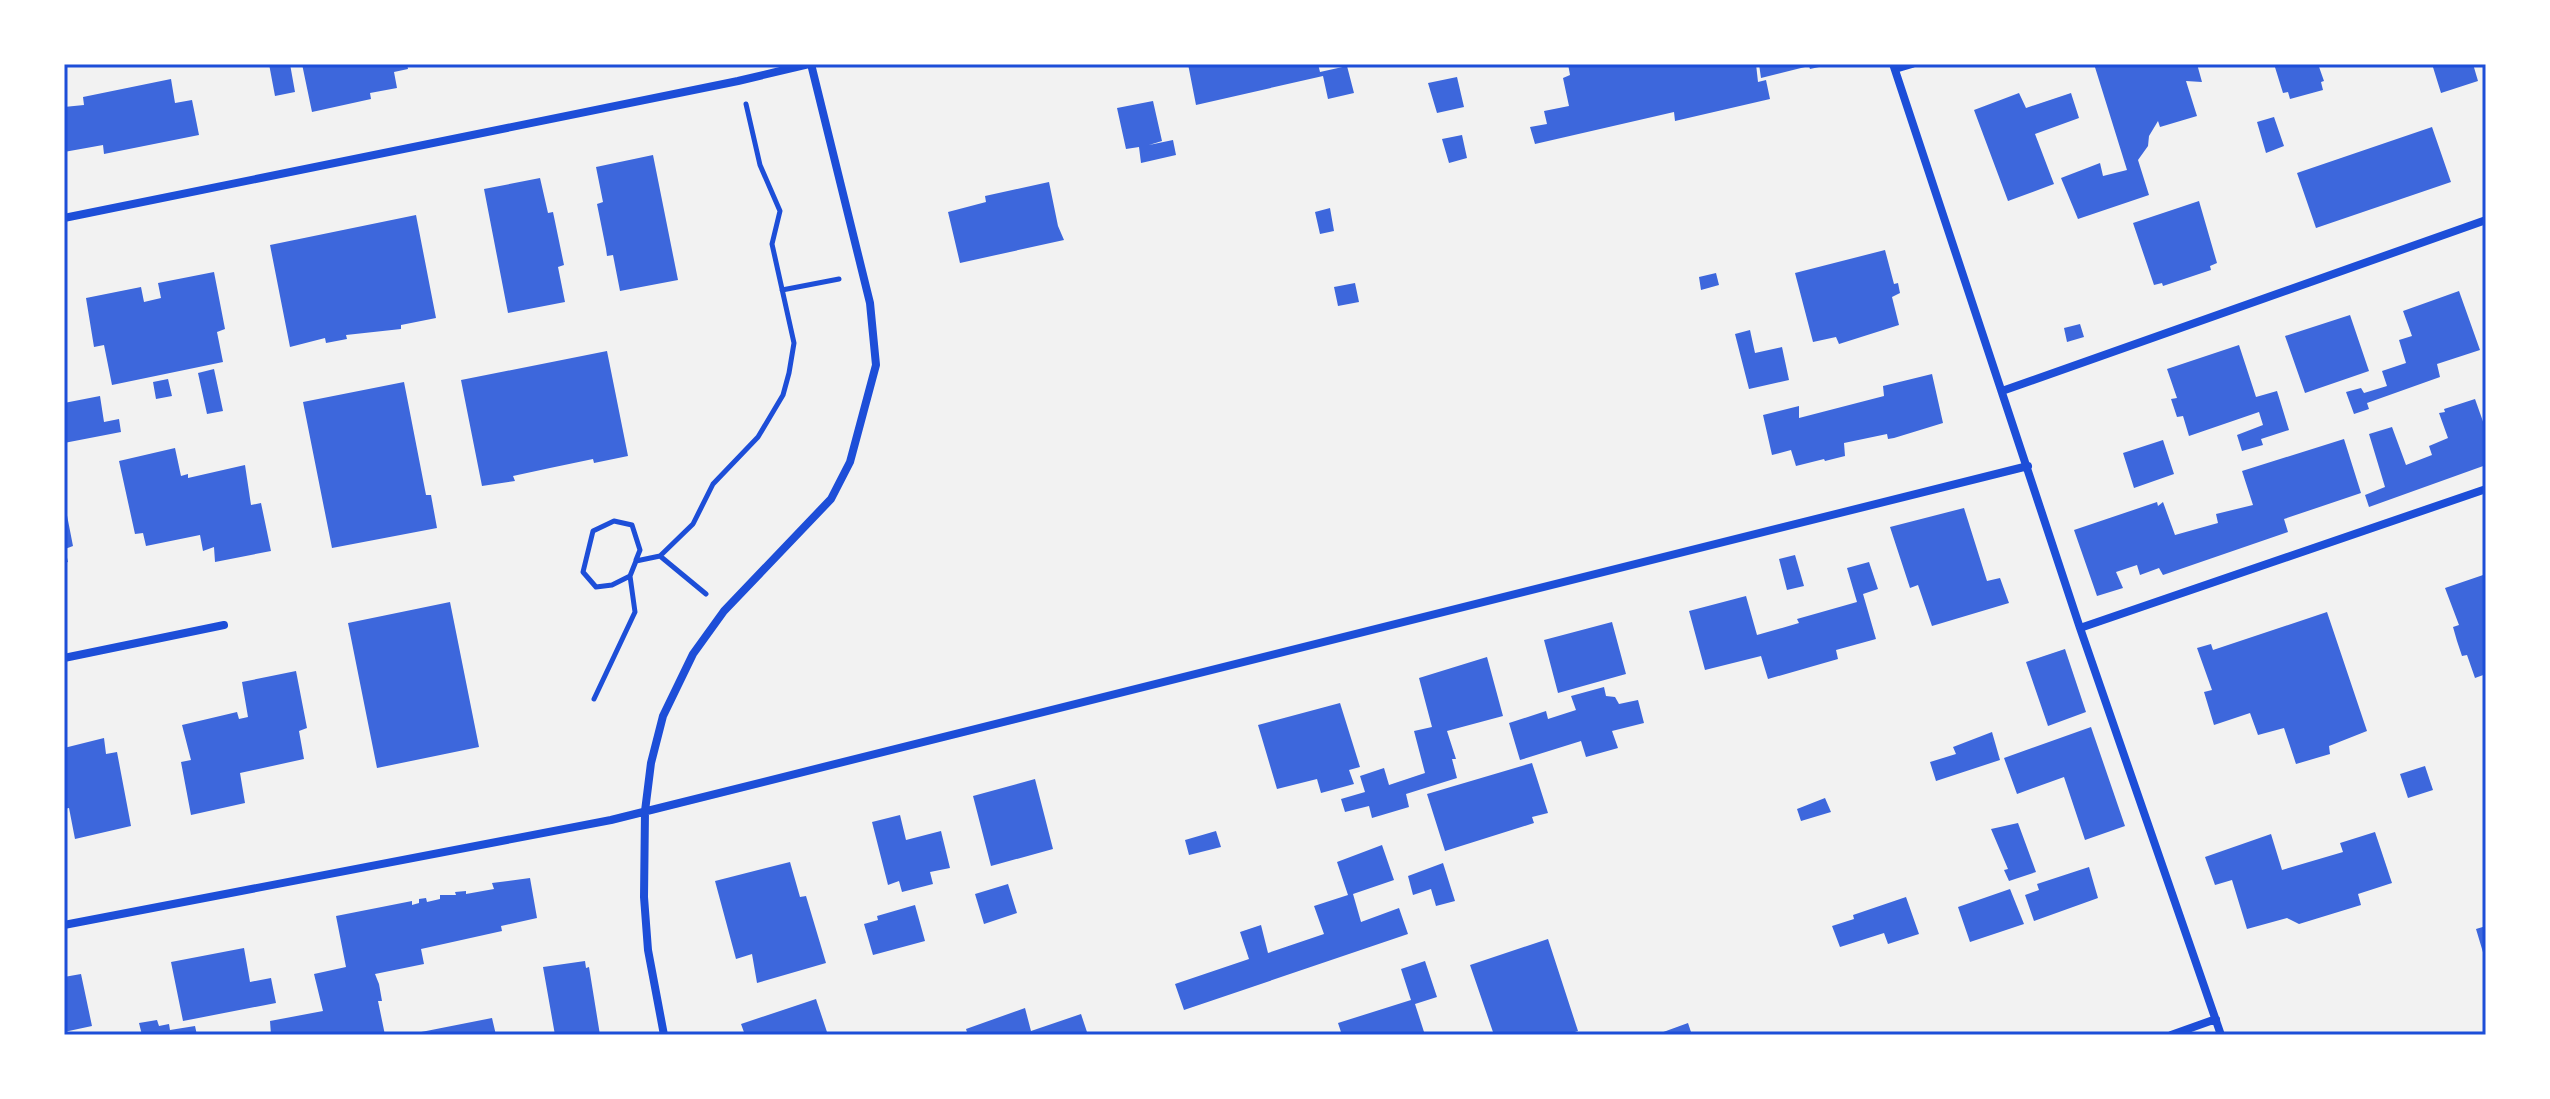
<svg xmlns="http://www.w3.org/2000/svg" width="2550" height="1099" font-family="Montserrat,sans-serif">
<rect width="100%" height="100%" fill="#f2f2f2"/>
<path fill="#3d67dc" d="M269 64H290L295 92 275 96Z
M302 64H407L408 69 394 72 397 88 370 93 371 99 312 112Z
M1188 64H1318L1320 72 1347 66 1354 93 1328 99 1323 76 1196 105Z
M1568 64H1756L1758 82 1766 80 1770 99 1675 121 1674 112 1535 144 1530 127 1547 124 1544 111 1569 106 1563 78 1570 75Z
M1759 64H1828V65L1810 69 1809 66 1761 78Z
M2094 64H2197L2202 82 2186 81 2197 116 2160 127 2158 121 2149 136 2148 146 2138 160 2149 195 2078 219 2061 178 2100 163 2103 176 2127 170Z
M2274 64H2318L2324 81 2321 82 2323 90 2290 99 2288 92 2283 93Z
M2432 64H2473L2478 81 2441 93Z
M1457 77 1464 107 1437 113 1428 83Z
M171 79 175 103 192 100 199 135 104 154 103 145 64 152V107L84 105 83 97Z
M2019 93 2026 108 2071 93 2079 118 2035 134 2054 184 2008 201 1974 110Z
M1153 101 1162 141 1149 145 1173 140 1176 155 1141 163 1139 147 1126 149 1117 108Z
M2274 117 2284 146 2266 153 2257 122Z
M2432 127 2451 182 2316 228 2297 173Z
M1462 135 1467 158 1449 163 1442 139Z
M653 155 678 280 620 291 613 255 607 256 606 249 597 204 603 202 596 167Z
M540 178 548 213 553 212 564 265 558 267 565 302 508 313 484 189Z
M1049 182 1058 226 1064 240 960 263 948 212 986 202 985 196Z
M2199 201 2217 263 2210 266 2211 270 2163 286 2162 283 2154 285 2133 223Z
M1330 208 1334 231 1320 234 1315 212Z
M416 215 436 318 401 325V329L346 335 347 339 326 343 325 338 290 347 270 245Z
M1885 250 1894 284 1898 283 1900 293 1892 297 1899 325 1839 344 1836 337 1813 342 1795 273Z
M214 272 225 329 217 332 223 362 112 385 104 345 94 347 86 298 141 287 144 302 161 298 158 283Z
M1716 273 1719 285 1701 290 1699 277Z
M1355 283 1359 302 1338 306 1334 287Z
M2459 291 2480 350 2437 364 2440 377 2367 403 2369 409 2354 414 2346 392 2361 388 2364 393 2387 386 2382 371 2406 363 2399 340 2412 336 2403 311Z
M2350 315 2369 371 2305 393 2285 336Z
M2080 324 2084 337 2067 342 2064 328Z
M1750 330 1755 353 1782 347 1789 380 1749 389 1735 334Z
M2239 345 2256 397 2277 391 2289 430 2261 439 2263 445 2242 451 2237 435 2263 425 2259 412 2189 436 2183 416 2177 417 2171 399 2177 398 2167 369Z
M607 351 628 456 594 463 593 459 550 468 513 476 515 481 482 486 461 380Z
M214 369 223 411 207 414 198 373Z
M1932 374 1943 423 1894 438 1888 439 1887 434 1844 443 1845 456 1825 461 1824 459 1796 466 1791 450 1772 455 1763 415 1799 406V418L1884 396 1883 386Z
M168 379 172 396 156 399 153 382Z
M404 382 426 495H431L437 528 332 548 303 402Z
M100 396 104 422 119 419 121 432 64 443V403Z
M2475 399 2486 430V465L2369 507 2365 495 2385 487 2369 434 2392 427 2406 465 2432 455 2429 446 2448 438 2439 413 2445 412 2444 409Z
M2344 439 2361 493 2284 519 2288 532 2163 575 2159 568 2140 575 2137 565 2116 572 2123 588 2097 596 2074 530 2157 502 2158 506 2163 502 2175 535 2218 523 2216 514 2253 505 2242 471Z
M2163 440 2174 474 2134 488 2123 453Z
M175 448 181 476 188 474V478L245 465 251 505 261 503 271 551 215 562 214 547 203 551 200 535 146 546 143 533 135 534 119 461Z
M65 505 73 546 65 549 68 562 64 563Z
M1964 508 1987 581 2000 578 2009 603 1932 626 1918 585 1910 588 1890 527Z
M1795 555 1804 586 1787 590 1779 559Z
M1869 562 1878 589 1863 594 1876 639 1836 650 1838 659 1768 679 1761 656 1705 670 1689 611 1746 596 1757 635 1782 628 1799 623 1797 619 1857 602 1847 568Z
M2486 574V674L2475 678 2467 655 2462 656 2457 641 2453 627 2459 625 2445 588Z
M450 602 479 747 377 768 348 623Z
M2327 612 2367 731 2329 746 2330 754 2296 764 2284 728 2258 735 2250 713 2214 725 2204 692 2212 690 2197 648 2211 644 2213 650Z
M1612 622 1626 674 1558 693 1544 640Z
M2065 649 2086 712 2048 726 2026 662Z
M1487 657 1503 716 1447 731 1456 759H1452L1457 778 1406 794 1409 807 1372 818 1369 806 1345 812 1341 799 1365 792 1360 776 1384 768 1389 785 1425 773 1414 731 1432 727 1419 678Z
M296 671 307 728 299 731 304 759 240 773 245 803 191 815 181 762 191 760 182 725 237 712 239 719 248 717 242 682Z
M1604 687 1606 696 1615 697 1619 704 1638 700 1644 723 1612 731 1618 748 1586 757 1581 741 1520 760 1509 723 1546 711 1548 719 1576 710 1571 696Z
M1340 703 1360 767 1349 770 1354 784 1321 793 1317 779 1277 789 1258 725Z
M2091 727 2125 826 2085 840 2064 777 2017 794 2004 758Z
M1992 732 2000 760 1936 781 1930 762 1956 754 1953 747Z
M104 738 106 754 117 752 131 826 75 839 69 808 64 809V748Z
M1532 763 1548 813 1532 817 1534 823 1445 851 1427 794Z
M2425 766 2433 790 2408 798 2400 774Z
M1035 779 1053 849 991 866 973 796Z
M1825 798 1831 812 1801 821 1797 809Z
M900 815 906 840 941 831 950 868 930 872 933 884 902 892 899 881 888 885 872 822Z
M2018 823 2036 872 2009 881 2004 870 2008 869 1991 829Z
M1216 831 1221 847 1189 855 1185 840Z
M2375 832 2392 883 2358 894 2361 905 2299 924 2287 918 2247 929 2232 880 2215 885 2205 857 2271 834 2282 870 2343 852 2340 843Z
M1382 845 1394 880 1353 894 1361 922 1399 908 1408 934 1184 1010 1175 984 1249 959 1240 932 1261 925 1268 953 1324 934 1314 906 1348 895 1337 862Z
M790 862 800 897 806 896 826 963 757 983 752 954 736 959 715 881Z
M1443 863 1455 901 1436 906 1431 889 1413 895 1408 876Z
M2089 867 2098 898 2034 921 2025 895 2039 890 2037 884Z
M530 878 537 918 501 926 502 931 421 949 424 964 375 974 379 984 382 1001H378L385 1035H271L270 1021 323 1011 314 974 346 967 336 916 412 901V905L419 903V899L426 898 427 902 440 899V895H456L455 892 466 891V894L494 889 492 883Z
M1008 884 1017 913 984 924 975 894Z
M2010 889 2024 924 1970 942 1958 907Z
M1906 897 1919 934 1888 944 1884 933 1840 947 1832 926 1854 919 1853 915Z
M915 905 925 941 873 955 864 924 878 920 877 916Z
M2486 926V959H2485L2476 929Z
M1548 939 1578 1031 1566 1035H1494L1470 965Z
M244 948 250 982 271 978 276 1003 183 1021 171 962Z
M585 961 586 968 589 967 600 1035H555L543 967Z
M1425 961 1437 997 1415 1004 1425 1035H1342L1338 1023 1411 1000 1401 969Z
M81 974 92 1026 64 1032V977Z
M816 999 828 1035H745L741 1024Z
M1025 1008 1031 1031 1081 1014 1088 1035H968L966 1029Z
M492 1018 496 1035H411V1034Z
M157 1020 159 1026 169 1024 170 1030 195 1026 197 1035H142L139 1023Z
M1688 1023 1692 1035H1655Z"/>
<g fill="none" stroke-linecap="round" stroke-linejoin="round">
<path stroke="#1d4ed8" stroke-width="5" d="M782 290 839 279
M660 556 706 594
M630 576 612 585 596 587 583 572 593 531 614 521 632 525 640 550 636 560
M594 699 635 612 630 576 636 561 660 556 693 524 713 484 758 437 783 395 789 373 794 343 772 244 780 211 760 165 746 104"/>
<path stroke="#1d4ed8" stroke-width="8" d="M1893 64 2080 628 2221 1035
M1895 69 1912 64
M64 218 738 81 809 64
M2002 391 2486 220
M2080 628 2486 489
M64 658 224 625
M64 925 611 820 2028 466
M664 1035 648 950 644 897 645 811 651 763 663 716 693 654 724 611 831 499 850 462 876 365 870 303 811 64
M2171 1035 2216 1019"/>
</g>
<rect width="2550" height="1099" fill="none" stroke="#ffffff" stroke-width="132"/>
<rect x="66" y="66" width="2418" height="967" fill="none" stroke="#1d4ed8" stroke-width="3"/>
</svg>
